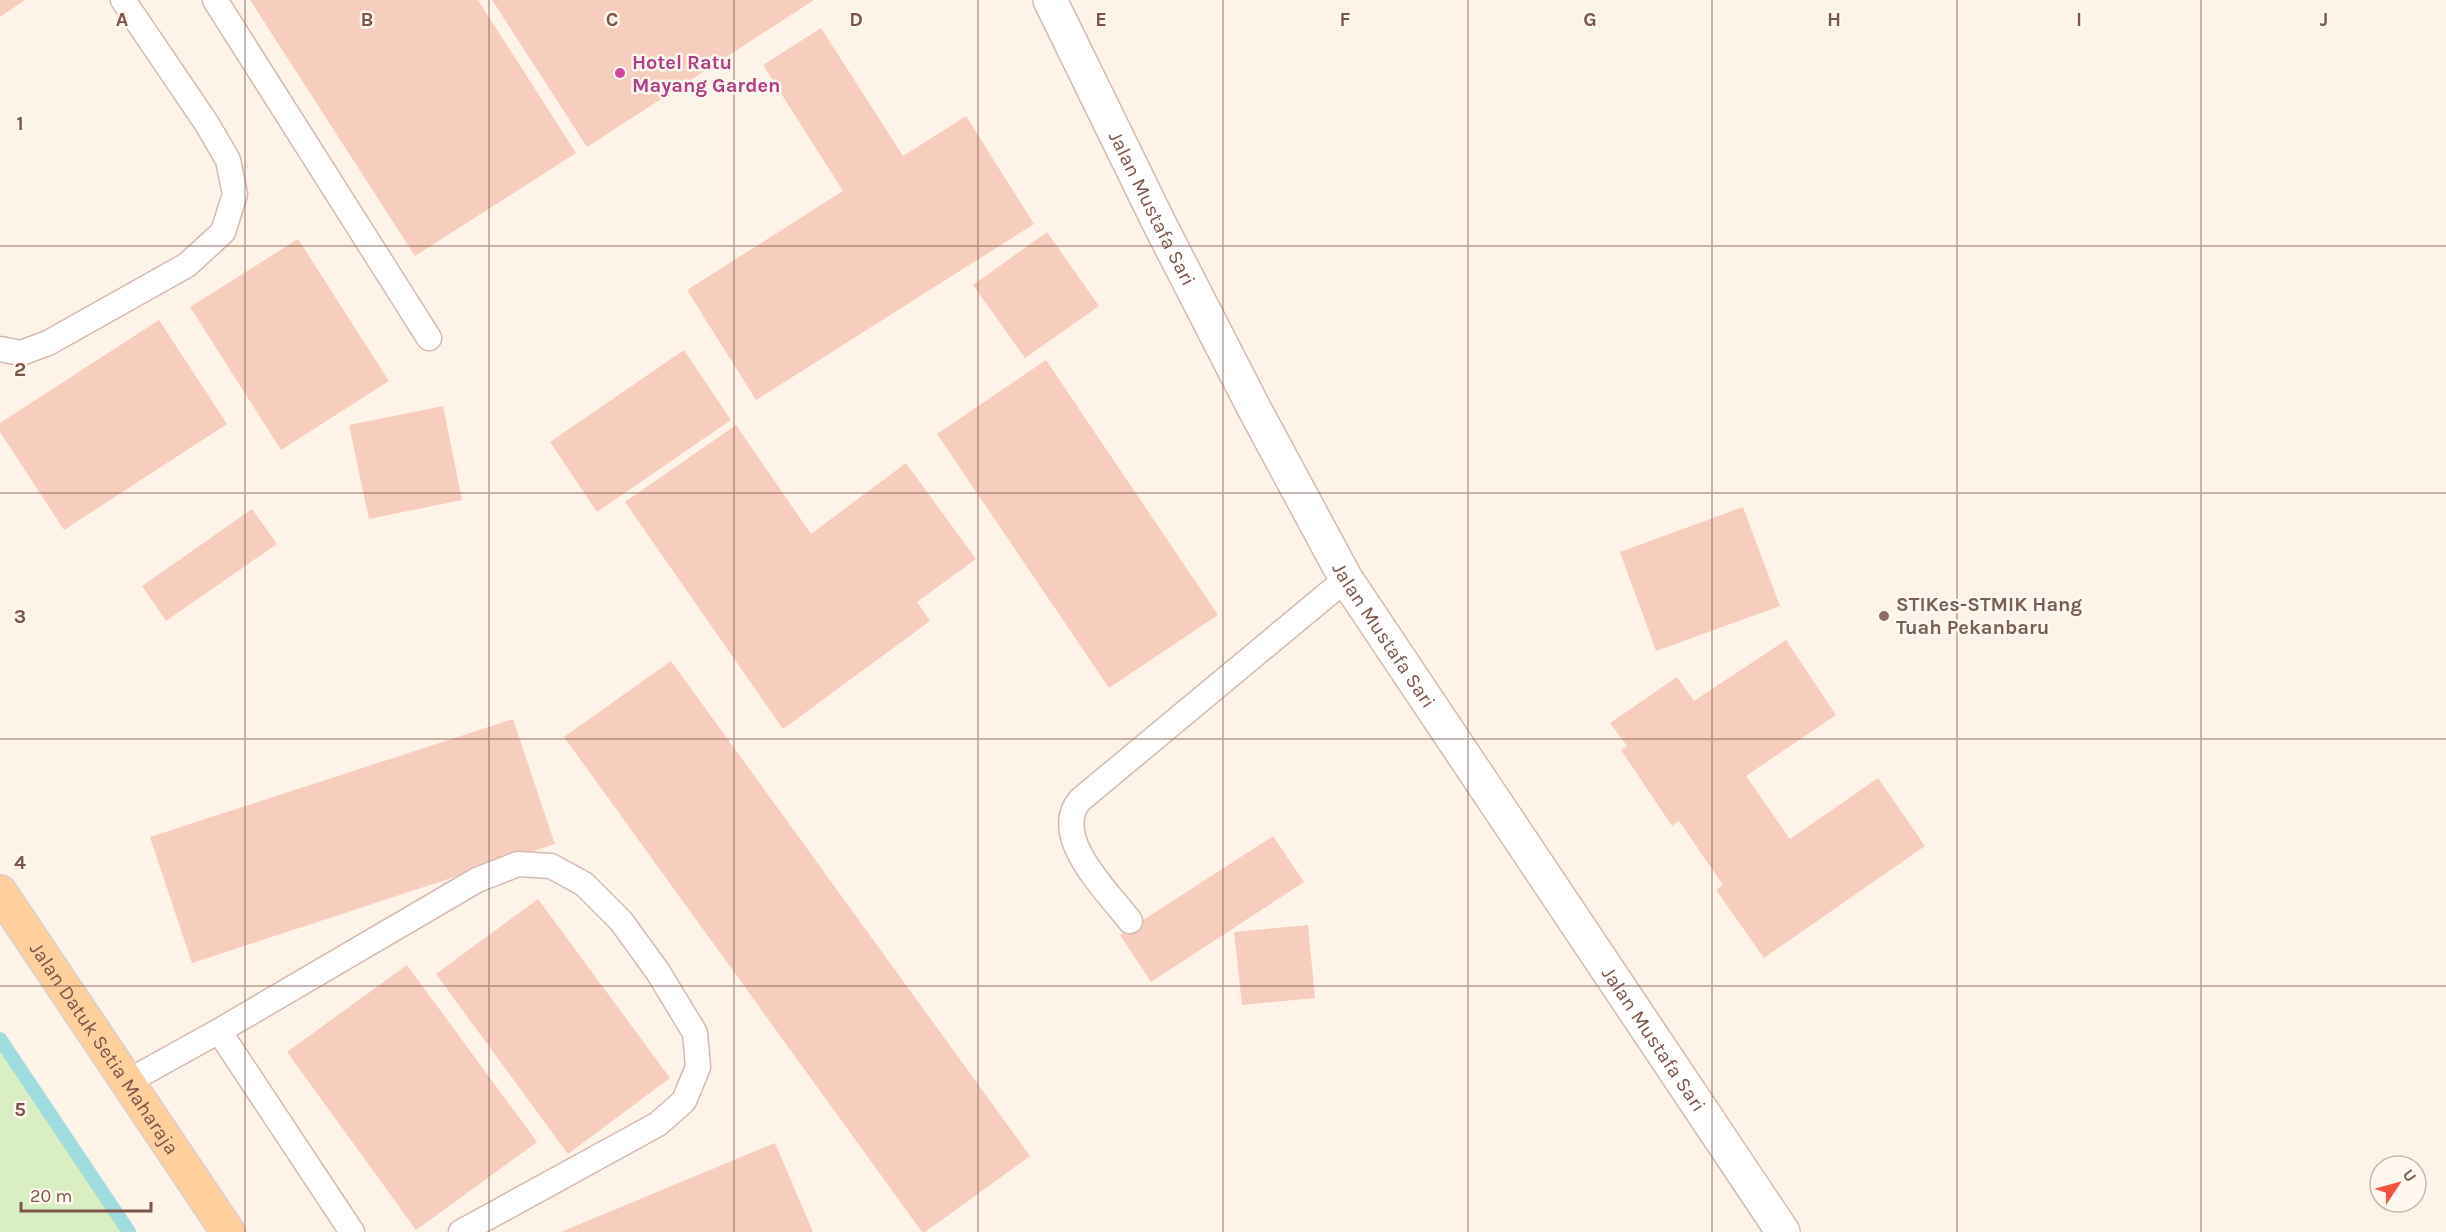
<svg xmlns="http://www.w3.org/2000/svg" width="2446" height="1232" font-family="Karla,sans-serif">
<rect width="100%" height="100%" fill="#fef3e8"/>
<path fill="#daeec4" d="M0 1039 129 1232H0Z"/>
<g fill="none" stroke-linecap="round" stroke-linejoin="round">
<path stroke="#9fdcde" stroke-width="14" d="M0 1039 129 1232"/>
</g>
<path fill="#f7cdbd" d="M0 0H25L0 17Z
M250 0H478L576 153 415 256Z
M492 0H814L587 147Z
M821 28 903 156 966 116 1034 224 756 400 687 290 843 191 763 65Z
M1047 232 1099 306 1025 358 973 285Z
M298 239 389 381 281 450 190 307Z
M159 320 227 424 64 530 0 432V423Z
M684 350 731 420 597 512 550 442Z
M1046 360 1218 615 1109 688 937 434Z
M443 406 462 500 369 519 349 425Z
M736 425 811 534 906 463 976 559 917 602 930 621 783 729 625 502Z
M1743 507 1780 606 1656 651 1620 552Z
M252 509 277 544 166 621 142 586Z
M1786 640 1836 715 1746 776 1790 839 1878 778 1925 846 1764 958 1716 890 1723 885 1679 821 1672 826 1621 750 1627 746 1610 723 1677 677 1694 701Z
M671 661 1030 1156 925 1232H922L564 737Z
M513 719 555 844 192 963 150 837Z
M1273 836 1304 882 1151 982 1120 935Z
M538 899 670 1078 568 1154 436 974Z
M1308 925 1315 998 1242 1005 1234 932Z
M407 965 537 1142 416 1230 287 1052Z
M775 1143 813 1232H561Z"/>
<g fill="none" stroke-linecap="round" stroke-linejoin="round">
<g stroke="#d5bbaf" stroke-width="27">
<path id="service" d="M215 0 429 338
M0 349 21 353 48 343 187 265 223 232 235 194 228 160 207 124 123 0
M1130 921C1108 892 1049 836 1080 800L1346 579
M219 1031 352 1232
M127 1082 219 1031 477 880 518 864 551 866 584 884 621 921 658 972 695 1033 698 1067 684 1101 658 1124 461 1232"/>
</g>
<g stroke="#d5bbaf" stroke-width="36">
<g id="minor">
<path id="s1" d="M1050 0 1161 227 1255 410 1346 579 1783 1232"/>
</g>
</g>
<g stroke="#dacfcc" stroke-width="36">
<g id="primary">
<path id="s2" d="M0 892 228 1232"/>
</g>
</g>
<use href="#service" stroke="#fff" stroke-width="24"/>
<use href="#minor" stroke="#fff" stroke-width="33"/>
<use href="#primary" stroke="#ffcf9e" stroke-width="33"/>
</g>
<path fill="none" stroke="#7c5548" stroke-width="1.5" stroke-opacity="0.55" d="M245 0V1232M489 0V1232M734 0V1232M978 0V1232M1223 0V1232M1468 0V1232M1712 0V1232M1957 0V1232M2201 0V1232M0 246H2446M0 493H2446M0 739H2446M0 986H2446"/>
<circle fill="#d1479c" stroke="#fff8f0" stroke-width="2" cx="620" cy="73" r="6"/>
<circle fill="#8d6e63" stroke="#fff8f0" stroke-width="2" cx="1884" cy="616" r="6"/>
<g text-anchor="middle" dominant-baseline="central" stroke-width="5" stroke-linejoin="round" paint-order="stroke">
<g font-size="20" font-weight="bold" fill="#b23c85" stroke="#fff8f0" text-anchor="start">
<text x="632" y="62">Hotel Ratu<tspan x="632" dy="23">Mayang Garden</tspan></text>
</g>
<g font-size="20" fill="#7c5548" stroke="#fff8f0">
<text stroke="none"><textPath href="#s1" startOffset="232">Jalan Mustafa Sari</textPath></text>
<text stroke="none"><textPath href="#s1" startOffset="718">Jalan Mustafa Sari</textPath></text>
<text stroke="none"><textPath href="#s1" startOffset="1204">Jalan Mustafa Sari</textPath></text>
<text stroke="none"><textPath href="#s2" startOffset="188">Jalan Datuk Setia Maharaja</textPath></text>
</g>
<g font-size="20" font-weight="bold" fill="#785e54" stroke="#fff8f0" text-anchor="start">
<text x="1896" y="604">STIKes-STMIK Hang<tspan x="1896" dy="23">Tuah Pekanbaru</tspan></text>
</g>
</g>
<g font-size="20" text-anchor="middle" font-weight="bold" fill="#7c5548" stroke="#fff8f0" stroke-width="5" stroke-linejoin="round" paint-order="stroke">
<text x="122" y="26">A</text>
<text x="367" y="26">B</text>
<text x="612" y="26">C</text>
<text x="856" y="26">D</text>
<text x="1101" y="26">E</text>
<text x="1345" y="26">F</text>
<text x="1590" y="26">G</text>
<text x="1834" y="26">H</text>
<text x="2079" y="26">I</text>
<text x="2324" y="26">J</text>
<text x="20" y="130">1</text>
<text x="20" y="376">2</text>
<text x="20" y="623">3</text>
<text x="20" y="869">4</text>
<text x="20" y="1116">5</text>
</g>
<g transform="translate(2398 1184) rotate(54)"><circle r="28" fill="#fff8f0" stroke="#cbb7ad" stroke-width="1.5"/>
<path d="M0-4.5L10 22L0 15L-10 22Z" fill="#f35442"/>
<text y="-9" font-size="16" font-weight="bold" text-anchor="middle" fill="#7c5548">U</text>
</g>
<path d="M21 1202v9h130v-9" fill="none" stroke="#7c5548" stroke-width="3"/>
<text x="30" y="1202" font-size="18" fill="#7c5548" stroke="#fff8f0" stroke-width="4.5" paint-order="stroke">20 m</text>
</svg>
